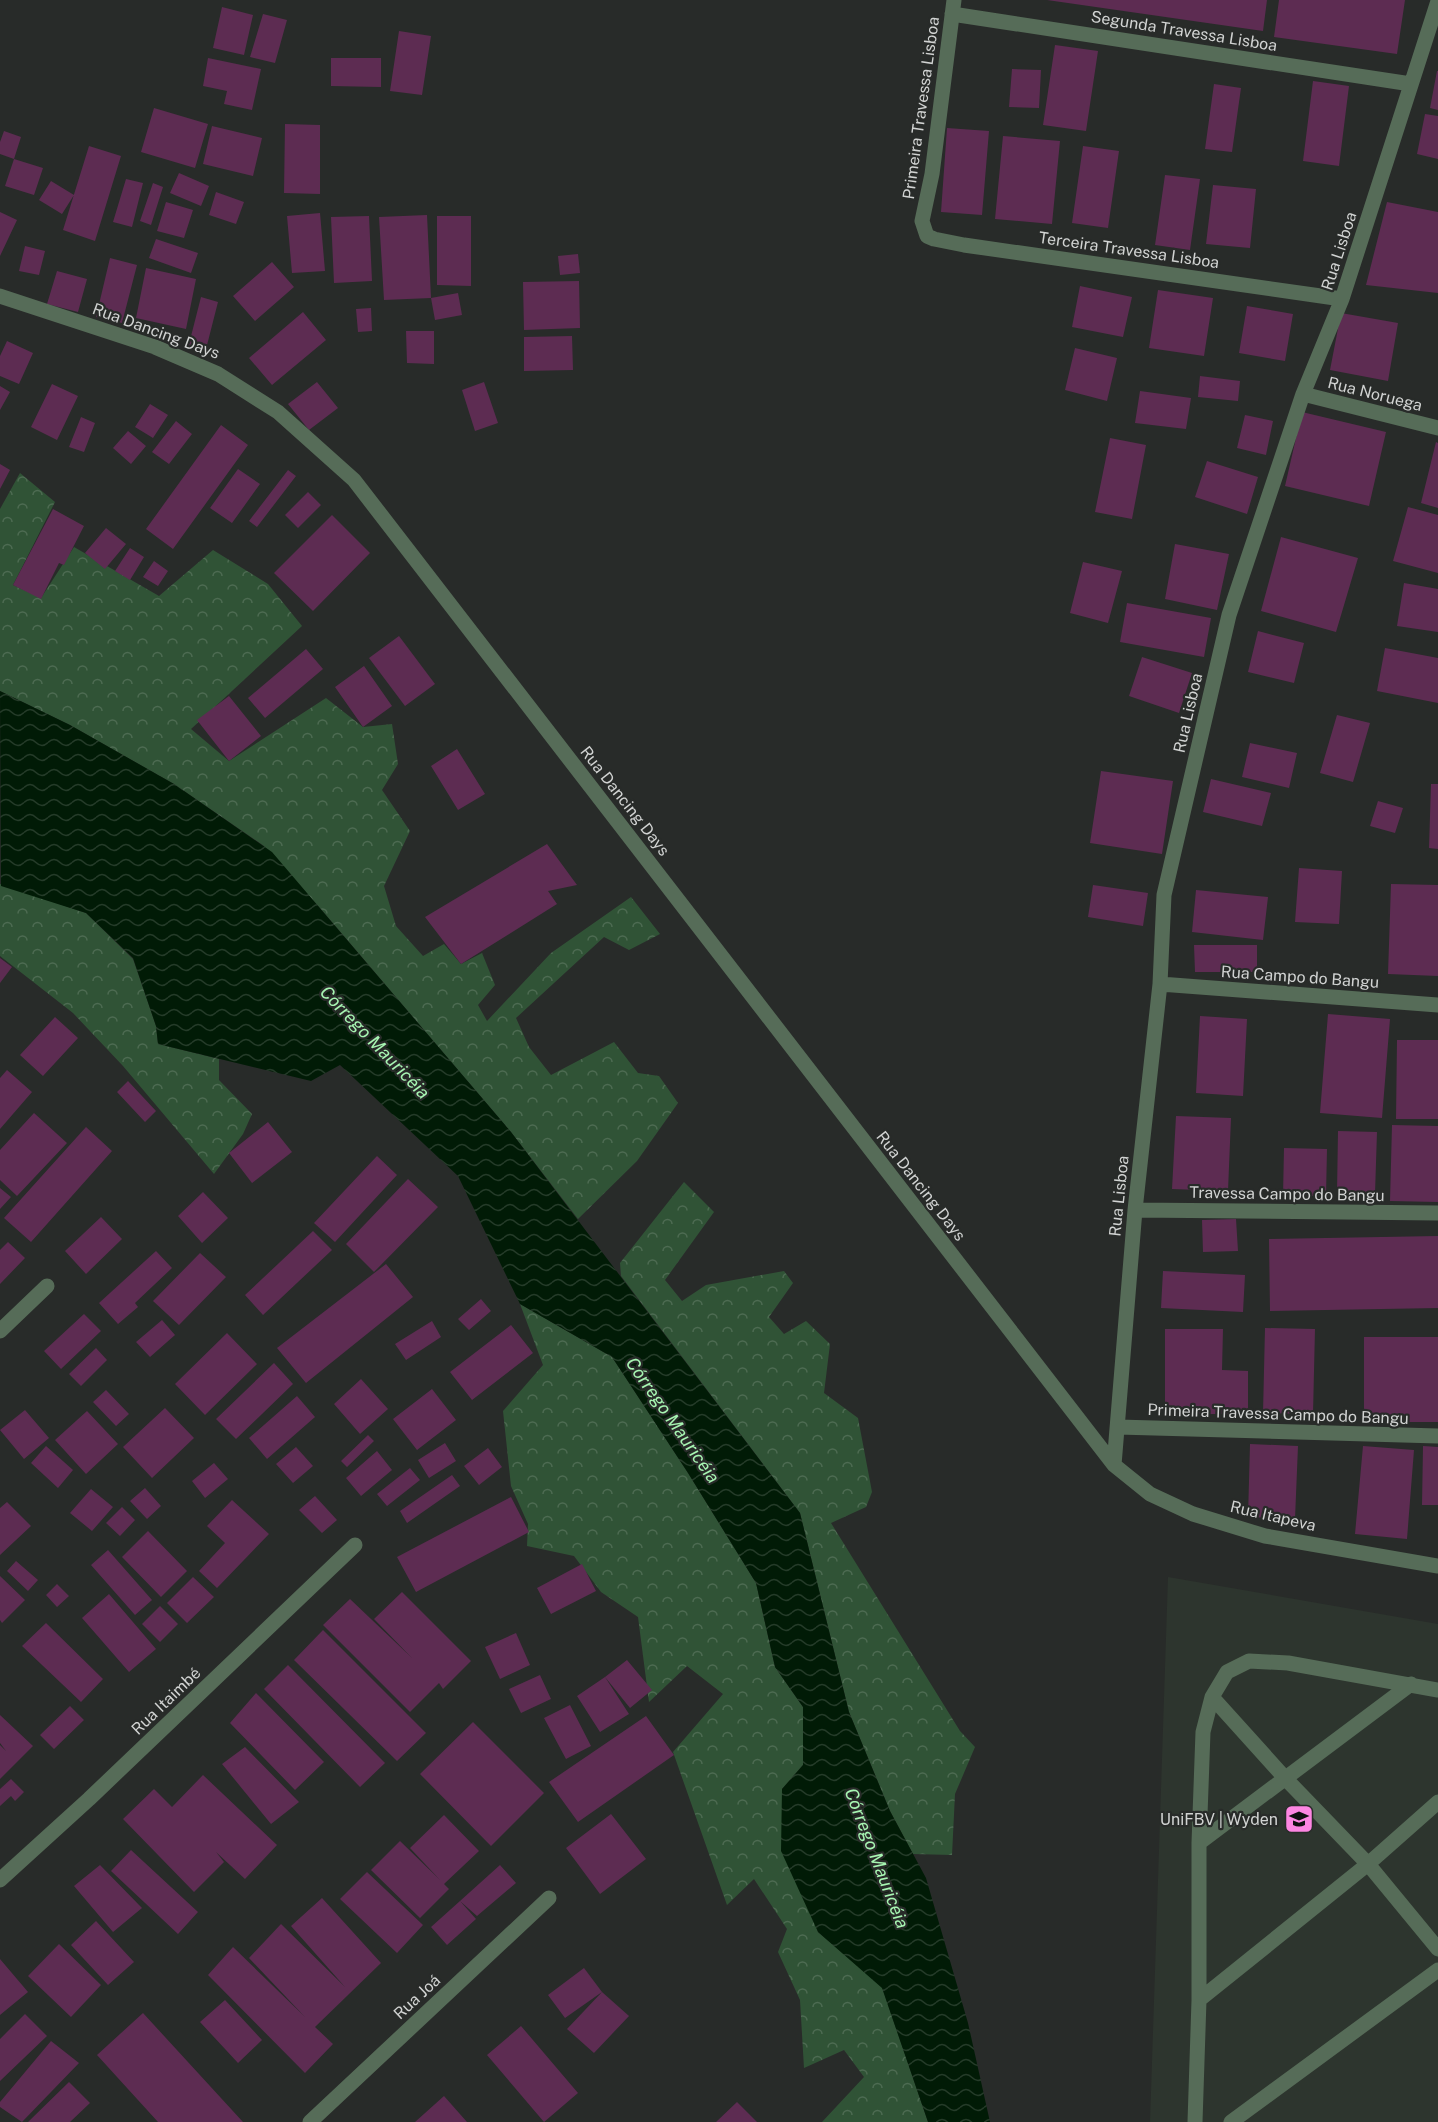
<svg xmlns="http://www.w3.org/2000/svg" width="1438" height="2122" font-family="'Public Sans',sans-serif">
<defs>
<pattern id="forest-crowns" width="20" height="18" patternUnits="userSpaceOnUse" patternTransform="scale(1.5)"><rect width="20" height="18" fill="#305336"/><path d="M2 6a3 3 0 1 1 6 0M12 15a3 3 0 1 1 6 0" fill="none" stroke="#4d6b52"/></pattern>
<pattern id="water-waves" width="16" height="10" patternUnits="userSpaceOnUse" patternTransform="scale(1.5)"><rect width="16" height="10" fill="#011b06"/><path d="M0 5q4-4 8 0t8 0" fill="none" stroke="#253b29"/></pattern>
</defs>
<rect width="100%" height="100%" fill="#282b29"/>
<path fill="#2d352e" d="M1168 1577 1438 1624V2122H1150Z"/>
<path fill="url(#forest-crowns)" d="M20 473 55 502 13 585 41 598 74 547 159 596 213 550 268 584 302 626 191 729 229 761 326 698 363 727 392 724 398 764 382 790 410 831 384 886 396 926 423 956 444 944 461 964 482 953 495 985 478 1005 487 1021 551 953 631 897 660 934 629 950 604 937 516 1018 529 1047 551 1075 614 1042 638 1073 659 1076 678 1103 637 1161 578 1219 511 1132 320 908 264 846 174 784 70 725 0 691V509Z
M0 884 86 913 133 959 156 1026 158 1044 219 1059V1080L252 1114 243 1134 214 1174 123 1066 73 1013 0 956Z
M684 1182 714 1212 665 1280 682 1301 706 1285 784 1271 793 1283 769 1317 784 1334 806 1321 830 1344 824 1393 858 1418 872 1492 866 1507 831 1523 960 1731 975 1747 955 1794 952 1855 913 1854 890 1811 849 1712 800 1513 621 1276 620 1263Z
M520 1304 612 1357 688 1473 756 1583 775 1667 803 1707V1765L782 1789 818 1932 882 1987 928 2122H822L864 2077 844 2050 804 2068 800 2000 778 1952 787 1929 754 1879 727 1905 673 1752 723 1694 687 1666 649 1702 638 1617 601 1592 574 1556 527 1546 528 1524 511 1486 503 1411 543 1365Z"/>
<path fill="url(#water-waves)" d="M0 691 70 725 174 784 272 852 511 1132 800 1513 849 1712 890 1811 926 1878 968 2023 990 2122H928L882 1988 818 1932 781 1851 782 1789 803 1765V1707L775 1667 756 1583 688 1473 612 1357 520 1304 458 1176 340 1065 311 1081 158 1044 156 1026 133 958 86 913 1 886Z"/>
<path fill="#5d2c52" d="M1047 0H1267L1263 31Z
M1279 0H1405L1397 54 1274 37Z
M222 7 253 15 244 55 213 48Z
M263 14 287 20 275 63 250 57Z
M399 31 431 36 422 95 390 91Z
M1055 45 1098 51 1086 131 1043 125Z
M208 58 261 69 252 110 224 104 227 91 203 86Z
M331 58H381V87L331 86Z
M1012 69 1041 70 1039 108 1009 107Z
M1437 71H1438V110L1430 108Z
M1313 81 1349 86 1339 166 1303 161Z
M1214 84 1241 88 1232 152 1205 149Z
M154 108 208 124 195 168 141 152Z
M1425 114 1438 116V159L1417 154Z
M285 124 320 125V194L284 193Z
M212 126 262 138 253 176 203 164Z
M947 128 989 131 982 215 941 212Z
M4 131 21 137 14 159 0 154V142Z
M1003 136 1060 141 1052 224 995 219Z
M89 146 121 156 95 241 63 230Z
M1083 146 1119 151 1108 228 1072 223Z
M14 159 43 168 34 195 5 186Z
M179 173 209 186 201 206 170 193Z
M1165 175 1200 179 1190 250 1155 245Z
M126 179 143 183 132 227 113 222Z
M51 181 74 195 62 214 39 200Z
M153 183 163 187 151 225 140 221Z
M1213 185 1256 189 1250 248 1206 244Z
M216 192 244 202 236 224 209 215Z
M166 202 193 210 184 238 157 231Z
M1387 202 1438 212V293L1366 285Z
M0 212 17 220 0 256Z
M320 213 325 271 292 273 287 216Z
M427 215 431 298 384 300 379 217Z
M369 216 372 281 334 283 331 217Z
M437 216H471V286L437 285Z
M156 239 198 253 191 273 149 258Z
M25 246 45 251 39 275 19 271Z
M578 254 580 273 560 275 558 256Z
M110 258 137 265 122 323 96 317Z
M272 262 294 287 255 321 233 296Z
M146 268 196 279 186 329 136 318Z
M57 271 87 279 78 312 47 304Z
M579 281 580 328 524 330 523 282Z
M1080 286 1132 297 1123 337 1072 327Z
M1158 290 1213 298 1204 356 1149 348Z
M458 293 462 315 435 320 431 298Z
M201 297 218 302 205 353 188 348Z
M1247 306 1293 314 1285 361 1239 353Z
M371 308 372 331 358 332 356 309Z
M303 312 326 340 272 385 249 358Z
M1341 313 1398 323 1388 381 1330 370Z
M406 331H434V364L407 363Z
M572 336 573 370 524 371V337Z
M7 341 33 353 19 384 0 376V356Z
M1075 348 1117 358 1107 401 1065 390Z
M1200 376 1240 381 1238 401 1198 397Z
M317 382 338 408 309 430 288 404Z
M484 382 498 423 475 431 462 390Z
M52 384 78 396 57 440 31 427Z
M0 386 10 392 0 410Z
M1140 391 1191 398 1186 429 1135 423Z
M150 404 168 415 153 438 135 427Z
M1302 412 1386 432 1369 506 1285 486Z
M1245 415 1273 421 1266 455 1237 448Z
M81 417 95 423 84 452 69 447Z
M176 421 192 434 169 464 152 452Z
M221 425 248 445 173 549 146 529Z
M128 431 146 446 131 464 113 448Z
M1110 438 1146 445 1132 519 1095 512Z
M1436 442 1438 443V508L1421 503Z
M1207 461 1258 477 1247 514 1195 497Z
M0 464 10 470 0 489Z
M238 469 260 484 232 523 210 508Z
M288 470 296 476 257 527 249 521Z
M308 492 321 505 298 528 285 515Z
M1408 507 1438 515V573L1393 561Z
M53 509 84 526 64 565 59 563 41 599 13 585Z
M332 515 370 553 313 611 274 573Z
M106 528 126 544 105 569 85 553Z
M1281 537 1358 558 1336 632 1261 611Z
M1175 544 1229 554 1217 610 1165 599Z
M130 548 144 557 130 580 115 571Z
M154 561 168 571 158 586 143 577Z
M1083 562 1122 571 1108 623 1070 613Z
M1404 583 1438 589V632L1397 626Z
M1127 603 1211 618 1204 657 1120 642Z
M1258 631 1304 643 1294 683 1248 672Z
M399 636 435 684 405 706 369 658Z
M1385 648 1438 658V703L1377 691Z
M306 649 323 669 265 718 248 698Z
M1142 657 1192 673 1179 713 1129 696Z
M364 666 392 706 363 727 335 687Z
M229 696 261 736 229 761 197 720Z
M1337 715 1370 723 1353 782 1320 773Z
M1250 743 1297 753 1289 788 1242 777Z
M457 749 485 794 458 810 431 766Z
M1101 771 1173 781 1162 854 1090 843Z
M1211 779 1271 793 1262 826 1203 812Z
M1431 784H1438V849L1429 848Z
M1378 801 1403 808 1395 833 1370 826Z
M547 844 577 885 548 891 557 904 461 964 425 917Z
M1299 868 1342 871 1339 924 1295 922Z
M1391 884 1438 885V976L1388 974Z
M1093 885 1148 893 1143 926 1088 917Z
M1196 890 1268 897 1263 940 1192 932Z
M1194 945H1257V972H1195Z
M0 958 12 967 0 983Z
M1328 1014 1390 1019 1382 1118 1320 1113Z
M1200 1016 1247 1019 1243 1096 1196 1093Z
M55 1017 78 1038 43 1076 20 1055Z
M1397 1040H1438V1119H1396Z
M7 1070 32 1092 0 1129V1078Z
M128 1081 156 1111 145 1122 117 1092Z
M34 1113 67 1143 17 1196 0 1180V1150Z
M1176 1116 1231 1118 1228 1191 1172 1189Z
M268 1122 292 1152 252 1183 229 1153Z
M1392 1125 1438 1126V1202L1390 1201Z
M86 1127 112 1151 31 1242 4 1218Z
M1338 1131 1377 1132 1375 1194 1337 1193Z
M1284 1148 1327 1149 1326 1196H1283Z
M377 1156 397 1175 335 1242 314 1223Z
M408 1179 438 1207 374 1272 346 1244Z
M0 1188 11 1197 0 1209Z
M203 1192 228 1218 202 1243 178 1216Z
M101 1217 122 1239 86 1274 65 1251Z
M1236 1219 1238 1251 1203 1252 1202 1220Z
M313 1231 332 1250 263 1315 245 1295Z
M1438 1236V1308L1270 1311 1269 1239Z
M8 1242 25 1258 0 1284V1250Z
M156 1251 172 1268 135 1303 138 1307 118 1324 99 1303Z
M200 1253 226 1277 179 1325 153 1301Z
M386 1264 413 1297 306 1383 277 1348Z
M1163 1271 1245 1275 1243 1312 1161 1308Z
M481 1299 491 1311 469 1330 458 1319Z
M84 1314 101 1331 61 1369 44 1351Z
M162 1320 175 1335 150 1357 136 1342Z
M432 1321 441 1337 406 1360 395 1344Z
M511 1325 533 1353 472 1400 450 1372Z
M1265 1328 1315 1329 1313 1414 1263 1413Z
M1165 1329H1223L1222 1370 1248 1371V1414H1165Z
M227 1333 257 1364 205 1415 175 1384Z
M1364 1337H1438V1422H1364Z
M96 1348 107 1360 81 1386 69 1374Z
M274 1363 293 1384 236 1439 216 1419Z
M361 1379 388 1409 360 1434 334 1404Z
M432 1389 456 1420 417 1450 393 1419Z
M106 1390 129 1414 116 1426 93 1402Z
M297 1396 315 1417 267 1459 249 1438Z
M165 1408 194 1438 152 1478 123 1447Z
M25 1410 49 1438 24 1459 0 1430Z
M87 1411 118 1444 86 1474 55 1440Z
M368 1435 374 1441 347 1467 341 1461Z
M445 1443 456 1461 429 1478 418 1460Z
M1250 1444 1298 1446 1295 1519 1248 1517Z
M46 1446 73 1470 58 1488 31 1463Z
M1363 1446 1414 1450 1407 1539 1355 1534Z
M1423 1446 1438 1447V1505H1422Z
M296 1447 313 1466 293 1483 276 1464Z
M488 1448 502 1467 479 1485 464 1466Z
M377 1451 392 1470 361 1496 346 1478Z
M214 1463 228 1479 205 1498 192 1481Z
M410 1468 420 1480 387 1506 377 1494Z
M452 1475 460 1486 407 1523 400 1511Z
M145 1488 161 1506 147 1519 130 1501Z
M91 1489 113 1507 92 1531 70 1513Z
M315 1496 337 1520 322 1533 299 1510Z
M511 1497 529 1532 416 1592 397 1557Z
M232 1500 269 1534 217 1588 199 1571 225 1543 207 1526Z
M7 1502 31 1526 0 1555V1508Z
M122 1507 135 1520 120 1536 106 1523Z
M148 1531 187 1571 161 1597 122 1557Z
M108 1550 152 1600 135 1615 91 1565Z
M16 1561 38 1580 28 1591 7 1571Z
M582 1564 596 1591 551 1614 537 1588Z
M0 1576 25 1600 2 1623 0 1620Z
M193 1577 214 1597 187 1623 167 1603Z
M57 1584 69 1596 57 1607 46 1595Z
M402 1592 471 1661 443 1689 439 1683 410 1712 323 1625 350 1599 412 1658 374 1619Z
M109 1594 156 1649 129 1672 82 1618Z
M160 1606 178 1624 160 1642 142 1624Z
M46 1623 103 1679 81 1702 22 1646Z
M323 1630 426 1733 397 1761 294 1660Z
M516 1633 530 1665 500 1679 485 1647Z
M627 1660 652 1690 630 1708 605 1677 629 1714 600 1732 577 1696 605 1677Z
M288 1665 385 1763 360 1787 264 1689Z
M540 1675 551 1699 521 1713 509 1689Z
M256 1693 324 1762 295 1790 230 1723Z
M570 1705 591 1746 566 1759 544 1718Z
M70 1706 84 1720 54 1749 40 1735Z
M0 1715 33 1746 0 1779V1745L6 1751 0 1743Z
M646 1716 674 1755 578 1822 549 1782Z
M473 1722 544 1793 491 1846 420 1774Z
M245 1747 299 1802 271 1824 222 1764Z
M203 1775 277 1845 245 1879 216 1852 224 1862 194 1892 123 1819 154 1789 172 1807Z
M11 1779 24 1792 15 1801 11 1796 0 1806V1789Z
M611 1814 646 1859 600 1894 566 1848Z
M444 1815 479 1851 444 1884 449 1889 420 1918 371 1870 400 1841 440 1880 410 1848Z
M131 1850 198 1912 178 1934 111 1871Z
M100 1865 142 1908 113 1932 74 1886Z
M500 1865 516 1883 477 1916 460 1901Z
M367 1872 423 1925 397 1953 340 1899Z
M322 1898 381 1963 315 2027 333 2044 305 2073 208 1975 233 1947 305 2017 249 1958 281 1924 345 1987 291 1926Z
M460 1901 476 1919 447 1945 431 1927Z
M96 1921 134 1962 108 1985 71 1945Z
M59 1944 101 1985 71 2017 28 1976Z
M0 1959 28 1992 0 2015Z
M584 1968 602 1992 565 2018 548 1995Z
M602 1992 629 2016 594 2053 567 2029Z
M225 2000 262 2040 238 2063 200 2022Z
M143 2013 243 2122H158L97 2055Z
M25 2014 47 2036 0 2081V2039Z
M521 2026 578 2093 544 2122 487 2055Z
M51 2041 79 2063 22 2122 0 2107V2102Z
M69 2082 90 2103 70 2122H28Z
M444 2096 467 2122H415Z
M737 2102 757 2122H716Z"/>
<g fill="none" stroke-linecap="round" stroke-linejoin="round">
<path stroke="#566c58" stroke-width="15" d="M954 0 932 174 922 221 927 236 934 239 964 245 1342 299
M952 14 1411 84
M0 296 155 347 218 374 278 412 354 480 1114 1465 1150 1494 1193 1514 1265 1536 1438 1566
M1303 394 1438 428
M1160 984 1438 1005
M1135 1210 1438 1213
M0 1331 47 1286
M1118 1427 1438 1436
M1114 1465 1135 1210 1160 984 1164 895 1229 615 1303 394 1342 299 1438 1
M1212 1697 1285 1778 1368 1864 1438 1949
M1199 1843 1411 1684
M0 1880 89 1799 355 1545
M1199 2000 1368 1864 1438 1802
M310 2122 549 1898
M1195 2122 1199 2000V1843L1203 1732 1212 1697 1227 1672 1249 1661 1288 1663 1438 1690
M1231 2122 1438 1970"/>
</g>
<defs>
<g id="university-square" transform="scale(1.5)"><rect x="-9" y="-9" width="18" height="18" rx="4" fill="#fd86e2" stroke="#282b29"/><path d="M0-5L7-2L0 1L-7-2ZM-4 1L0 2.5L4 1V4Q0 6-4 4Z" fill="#111"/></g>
</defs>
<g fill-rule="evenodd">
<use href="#university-square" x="1299" y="1819"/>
</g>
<g text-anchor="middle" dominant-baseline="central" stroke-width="4.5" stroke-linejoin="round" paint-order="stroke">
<g font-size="16" fill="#d1d3d2" stroke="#282b29">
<text transform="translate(1184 31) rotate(9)">Segunda Travessa Lisboa</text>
<text transform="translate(921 108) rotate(-82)">Primeira Travessa Lisboa</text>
<text transform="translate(1129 250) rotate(8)">Terceira Travessa Lisboa</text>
<text transform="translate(1339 251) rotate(-72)">Rua Lisboa</text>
<text transform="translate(156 331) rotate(20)">Rua Dancing Days</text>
<text transform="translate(1375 394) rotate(14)">Rua Noruega</text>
<text transform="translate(1188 713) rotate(-77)">Rua Lisboa</text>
<text transform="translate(625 801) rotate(52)">Rua Dancing Days</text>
<text transform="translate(1300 977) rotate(4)">Rua Campo do Bangu</text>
<text transform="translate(921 1186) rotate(52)">Rua Dancing Days</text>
<text transform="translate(1287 1194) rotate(1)">Travessa Campo do Bangu</text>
<text transform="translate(1119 1196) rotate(-84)">Rua Lisboa</text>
<text transform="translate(1278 1414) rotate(2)">Primeira Travessa Campo do Bangu</text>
<text transform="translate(1273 1516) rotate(13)">Rua Itapeva</text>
<text transform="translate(166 1701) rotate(-44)">Rua Itaimbé</text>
<text transform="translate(417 1997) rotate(-43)">Rua Joá</text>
</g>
<g font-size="16" fill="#d1d3d2" stroke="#282b29" text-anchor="end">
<text x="1278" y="1819">UniFBV | Wyden</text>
</g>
<g font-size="18" font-style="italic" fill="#a7f5b2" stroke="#282b29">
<text transform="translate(375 1042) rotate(46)">Córrego Mauricéia</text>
<text transform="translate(673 1420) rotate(55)">Córrego Mauricéia</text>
<text transform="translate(877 1858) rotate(69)">Córrego Mauricéia</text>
</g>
</g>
</svg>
